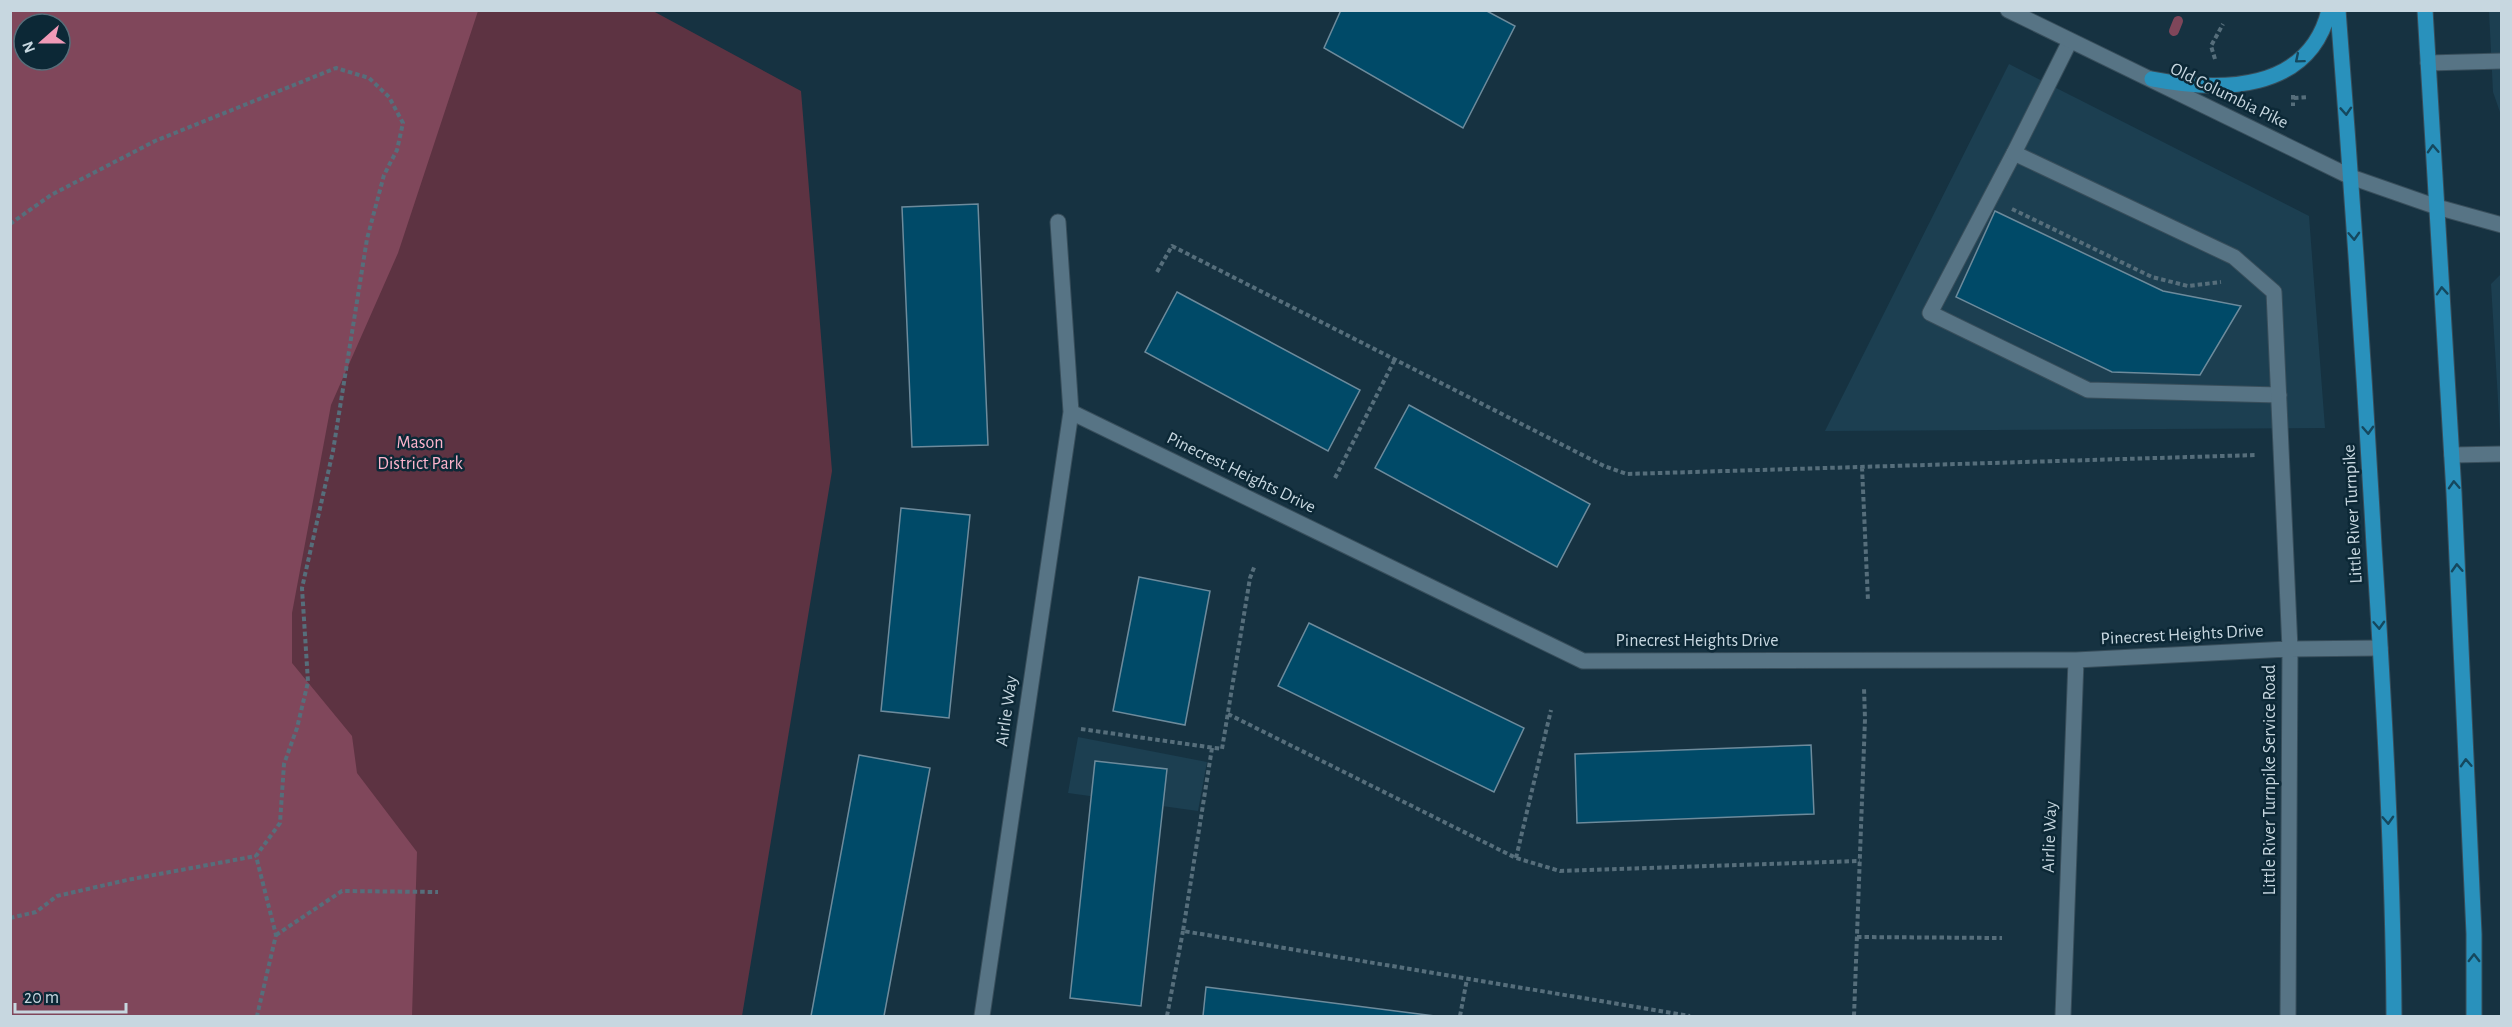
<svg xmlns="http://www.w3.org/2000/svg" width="2512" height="1027" font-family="'Alegreya Sans',sans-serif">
<rect width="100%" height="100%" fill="#163241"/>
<path fill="#1c3f51" d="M2489 11H2501V115L2493 92Z
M2009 64 2309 216 2325 428 1825 431Z
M2501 274V449L2491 284Z
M1078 737 1207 762 1198 811 1068 793Z"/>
<path fill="#5d3342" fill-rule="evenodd" d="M10 11H653L801 91 832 471 742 1016H11ZM24 24H60V60H24Z"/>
<path fill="#80475b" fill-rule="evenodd" d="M10 11H478L398 253 331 405 292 613V663L352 736 357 773 417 852 412 1016H11ZM24 24H60V60H24Z"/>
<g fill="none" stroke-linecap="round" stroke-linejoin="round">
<path stroke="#7f465a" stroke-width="10" d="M2174 31 2178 21"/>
</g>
<path fill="#004a68" stroke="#6d8b9c" stroke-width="1.5" d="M1341 10H1485L1515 26 1463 128 1324 48Z
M978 204 988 445 912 447 902 207Z
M1995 211 2163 291 2241 306 2200 375 2112 372 1956 297Z
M1177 292 1360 390 1328 451 1145 352Z
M1409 405 1590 504 1557 567 1375 468Z
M901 508 970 515 949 718 881 711Z
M1139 577 1210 591 1185 725 1113 711Z
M1309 623 1524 728 1494 792 1278 686Z
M1811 745 1814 814 1577 823 1575 754Z
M859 755 930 768 884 1016H811Z
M1095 761 1167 769 1141 1006 1070 998Z
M1206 987 1435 1016H1203Z"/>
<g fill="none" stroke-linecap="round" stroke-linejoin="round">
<g stroke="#384e5b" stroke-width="17">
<path id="service" d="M2428 63 2502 61
M2014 153 1930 313 2088 390 2279 395"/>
</g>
<g stroke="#384e5b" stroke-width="17">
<path id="minor" d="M2070 41 2014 153 2234 257 2274 292 2290 649 2288 1016
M1071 412 1583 661 2076 660 2290 649 2380 648
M2452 455 2502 454
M982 1016 1071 412 1058 222
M2063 1016 2076 660"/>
</g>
<g stroke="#384e5b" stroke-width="17">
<path id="tertiary" d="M2008 10 2351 177 2437 207 2502 225"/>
</g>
<g stroke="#384e5b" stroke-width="17">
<path id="primary" d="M2338 10C2352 189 2364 367 2374 546 2384 703 2393 860 2394 1016
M2425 10 2454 493 2474 934V1016
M2152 79C2219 92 2309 93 2329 10"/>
</g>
<path stroke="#566e7b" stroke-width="4" stroke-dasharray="4.5 3" stroke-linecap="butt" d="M2215 59 2211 46 2223 24
M2293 95V106
M2294 98 2308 97
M2012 209 2152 277 2188 286 2221 282
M10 224 51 195 155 141 336 68 369 78 389 97 403 123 397 150 384 175 367 239 333 451 302 588 308 682 297 728 284 764 280 823 256 856 276 935 257 1016
M1157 272 1172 246 1604 466 1627 474 2256 455
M1862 467 1868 601
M1335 478 1395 359
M1228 714 1516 858 1560 871 1860 861
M1081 729 1222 749 1250 578 1255 565
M1212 748 1183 931 1690 1016
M1516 858 1551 710
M10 918 36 912 57 896 127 880 256 856
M276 935 342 891 438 892
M1857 937 2002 938
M1167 1016 1183 931
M1460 1016 1467 979
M1854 1016 1865 719 1864 688"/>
<use href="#service" stroke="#577485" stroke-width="15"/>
<use href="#minor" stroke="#577485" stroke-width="15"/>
<use href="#tertiary" stroke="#577485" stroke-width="15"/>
<use href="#primary" stroke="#2991bc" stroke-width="15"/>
</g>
<defs><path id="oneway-chevron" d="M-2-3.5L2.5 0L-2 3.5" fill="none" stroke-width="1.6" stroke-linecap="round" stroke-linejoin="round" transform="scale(1.5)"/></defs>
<g stroke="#15485e">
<use href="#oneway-chevron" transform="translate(2299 59) rotate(140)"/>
<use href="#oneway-chevron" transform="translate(2346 111) rotate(86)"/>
<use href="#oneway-chevron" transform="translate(2433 149) rotate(-93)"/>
<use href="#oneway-chevron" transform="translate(2354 236) rotate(87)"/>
<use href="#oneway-chevron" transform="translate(2442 291) rotate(-94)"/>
<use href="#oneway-chevron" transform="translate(2368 430) rotate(87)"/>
<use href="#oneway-chevron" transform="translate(2454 485) rotate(-93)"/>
<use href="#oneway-chevron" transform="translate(2457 568) rotate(-93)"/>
<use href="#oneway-chevron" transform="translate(2379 625) rotate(87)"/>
<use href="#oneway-chevron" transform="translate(2466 763) rotate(-93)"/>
<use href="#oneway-chevron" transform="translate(2388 820) rotate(87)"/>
<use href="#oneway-chevron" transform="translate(2474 958) rotate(-90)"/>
</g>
<g text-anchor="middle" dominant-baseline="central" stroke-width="5" stroke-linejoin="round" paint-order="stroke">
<g font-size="18" fill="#c7d7e0" stroke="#0c2836">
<text transform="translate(2229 96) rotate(26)">Old Columbia Pike</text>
<text transform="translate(1241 473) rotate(26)">Pinecrest Heights Drive</text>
<text transform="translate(2353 514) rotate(-93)">Little River Turnpike</text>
<text transform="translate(2182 635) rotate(-3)">Pinecrest Heights Drive</text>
<text x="1697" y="641">Pinecrest Heights Drive</text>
<text transform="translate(1007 711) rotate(-82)">Airlie Way</text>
<text transform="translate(2270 780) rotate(-90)">Little River Turnpike Service Road</text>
<text transform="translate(2050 837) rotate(-88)">Airlie Way</text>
</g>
<g font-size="18" fill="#fdb4cc" stroke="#0c2836">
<text x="420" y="443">Mason<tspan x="420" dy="21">District Park</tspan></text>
</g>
</g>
<rect width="2512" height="1027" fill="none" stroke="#c7d7e0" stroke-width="24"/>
<g transform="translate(42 42) rotate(249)"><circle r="28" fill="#0c2836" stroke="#576e7a" stroke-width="1.5"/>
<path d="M0-4.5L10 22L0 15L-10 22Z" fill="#f09ab7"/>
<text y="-9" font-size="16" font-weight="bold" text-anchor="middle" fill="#c7d7e0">N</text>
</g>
<path d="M15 1003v9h111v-9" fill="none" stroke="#c7d7e0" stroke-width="3"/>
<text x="24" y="1003" font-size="18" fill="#c7d7e0" stroke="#0c2836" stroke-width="4.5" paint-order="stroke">20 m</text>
</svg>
